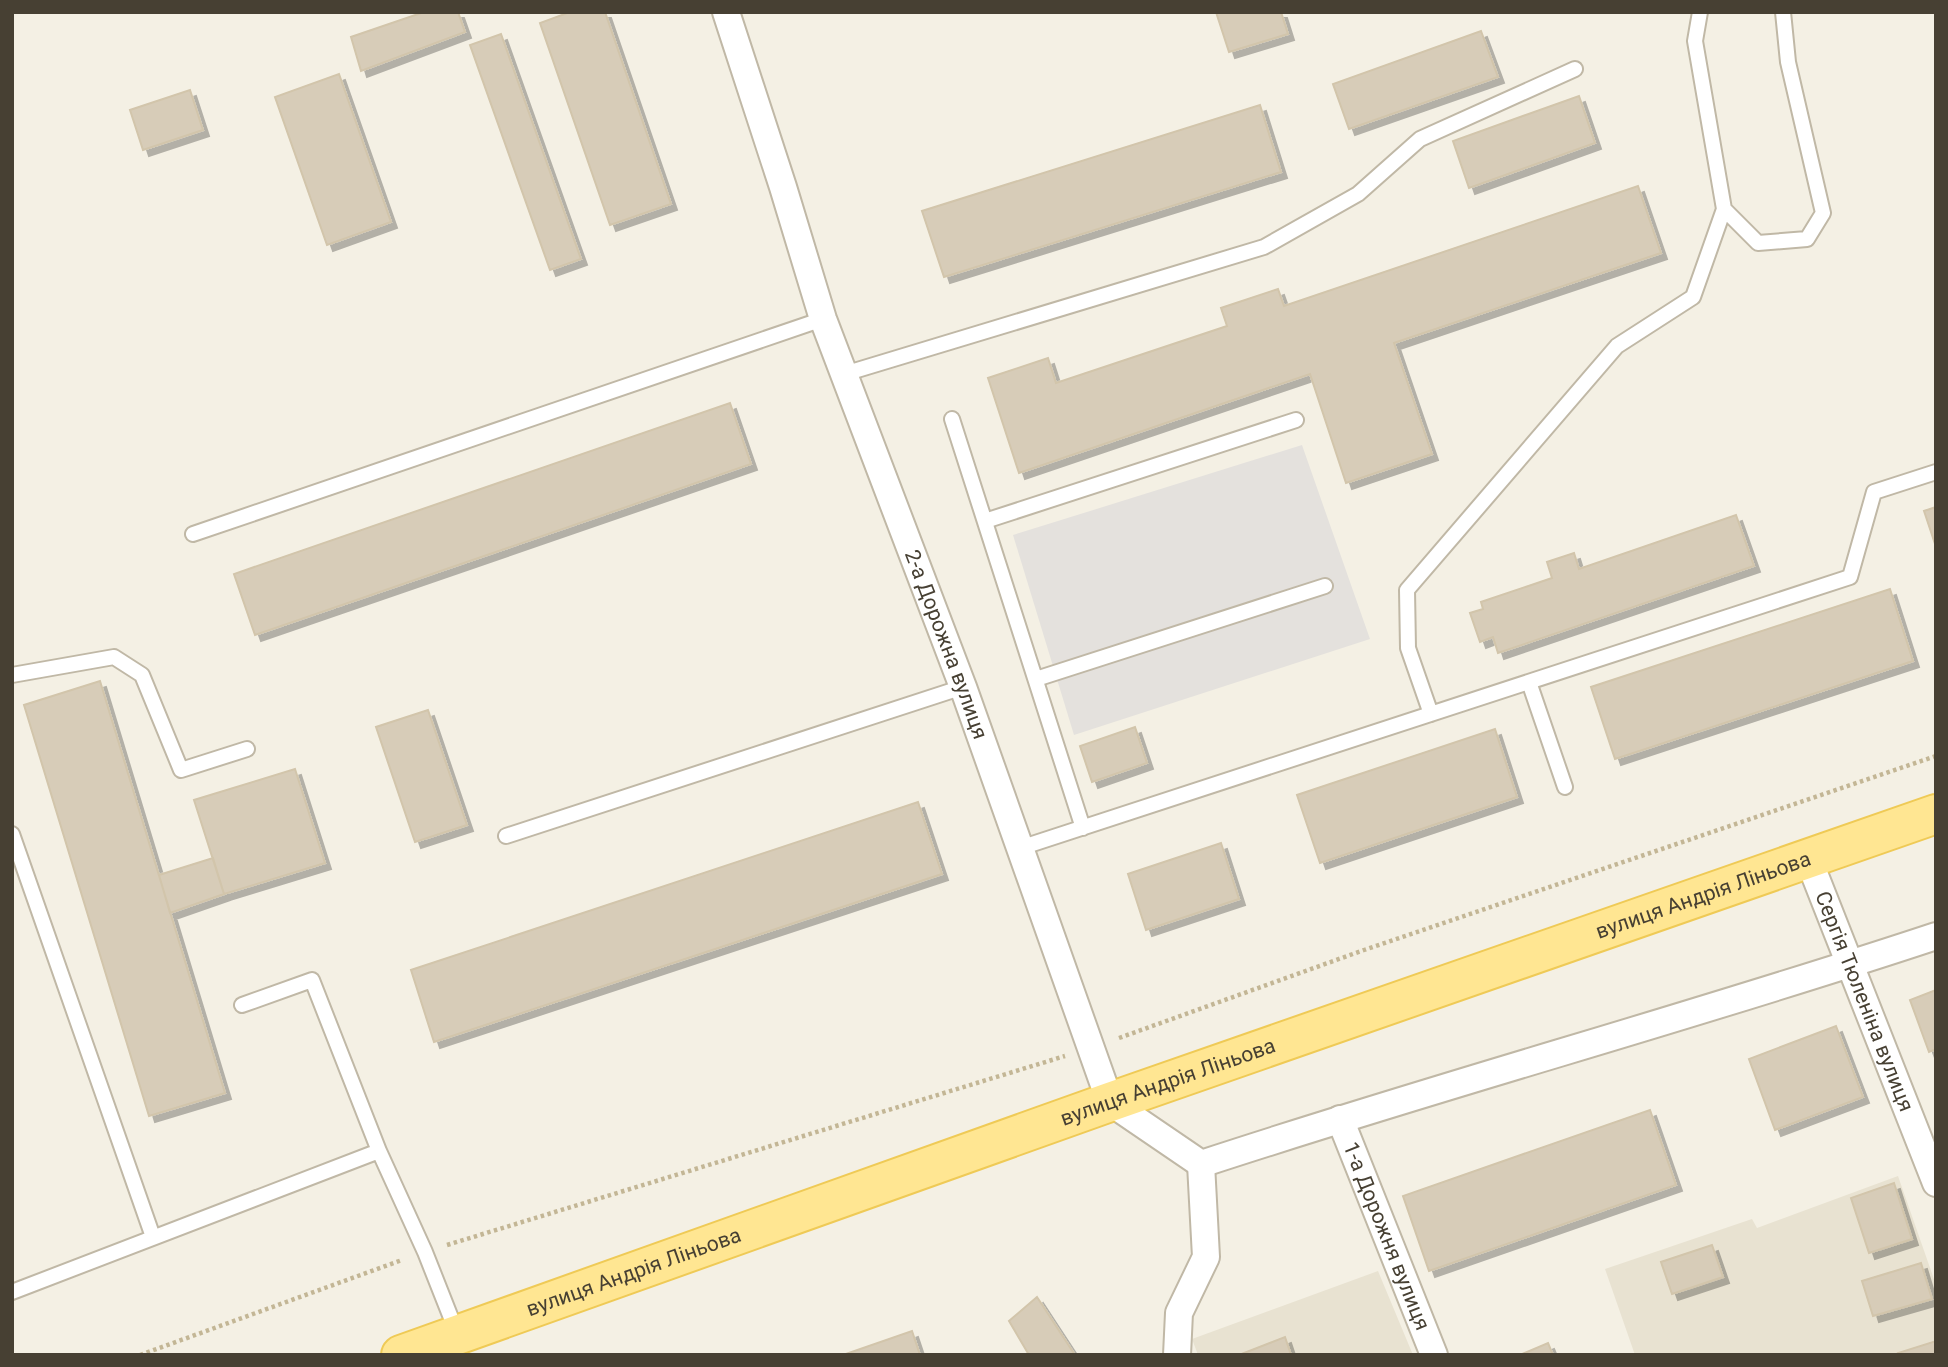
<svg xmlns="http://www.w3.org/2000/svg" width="1948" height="1367" font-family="Roboto,sans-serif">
<defs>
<filter id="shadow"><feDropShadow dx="6" dy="6" stdDeviation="0" flood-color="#0004"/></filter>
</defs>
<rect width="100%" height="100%" fill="#f4f0e4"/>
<path fill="#e8e2d1" d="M1898 1176 1936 1285V1355H1635L1605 1269 1752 1219 1757 1228Z
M1378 1271 1413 1355H1198L1192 1339Z"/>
<path fill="#e4e1dd" d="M1302 445 1370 639 1074 735 1013 535Z"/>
<path fill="#d7ccb8" stroke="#d2c5ab" stroke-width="2" filter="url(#shadow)" d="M424 12H458L465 32 361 71 351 37Z
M570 12H605L671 204 610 225 540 23Z
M1216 12H1281L1288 34 1229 52Z
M1481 31 1498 77 1349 129 1333 84Z
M501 34 581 259 550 270 470 45Z
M339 74 391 222 327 245 275 97Z
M190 90 203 130 143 150 130 110Z
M1579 96 1595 143 1469 188 1453 141Z
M1260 105 1281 172 944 277 922 211Z
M1638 186 1661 253 1394 343 1432 454 1346 483 1310 374 1019 473 988 378 1048 358 1056 383 1227 326 1221 308 1278 289 1284 306Z
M730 403 751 464 255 635 234 574Z
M1936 507V547L1924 511Z
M1736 515 1754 566 1498 653 1493 637 1480 642 1470 613 1483 609 1481 602 1552 578 1547 562 1574 553 1579 569Z
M1890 589 1913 661 1615 759 1591 687Z
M100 681 225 1093 149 1116 24 705Z
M428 710 467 825 415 842 376 727Z
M1135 727 1147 763 1092 782 1080 746Z
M1495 729 1517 797 1320 863 1297 795Z
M295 769 325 863 224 894 194 800Z
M918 802 942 874 434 1042 411 970Z
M1221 843 1239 899 1146 930 1128 874Z
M213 858 224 894 170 913 159 875Z
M1936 990V1049L1929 1052 1910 1000Z
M1836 1026 1863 1097 1775 1130 1749 1059Z
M1650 1110 1676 1185 1429 1271 1403 1196Z
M1894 1183 1912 1239 1869 1253 1851 1198Z
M1712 1245 1723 1277 1672 1294 1661 1262Z
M1921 1263 1932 1299 1873 1316 1862 1281Z
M1037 1297 1075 1355H1029L1009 1321Z
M912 1331 920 1355H843Z
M1285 1337 1291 1355H1239Z
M1936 1341V1355H1899L1898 1353Z
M1548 1343 1553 1355H1520Z"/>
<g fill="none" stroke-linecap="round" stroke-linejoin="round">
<g stroke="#c0b8a6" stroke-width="18">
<path id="service" d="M1724 209 1758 243 1807 239 1823 213 1788 62 1783 12
M844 374 1264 247 1358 194 1420 139 1575 69
M952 419 1083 828
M985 521 1296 420
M193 534 823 319
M12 675 114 657 142 675 181 770 247 749
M1036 679 1325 586
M1529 682 1565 787
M1431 714 1408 648 1407 590 1617 346 1693 297 1724 209 1695 41 1700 12
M12 834 153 1237
M506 836 963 687
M1020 848 1850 577 1874 492 1936 472
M242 1005 312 980 379 1151
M12 1292 379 1151 425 1252 457 1333"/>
</g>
<g stroke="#c0b8a6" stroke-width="30">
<g id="minor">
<path id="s1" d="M726 12 783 187 823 319 963 687 1110 1102 1201 1164C1444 1084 1692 1017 1936 936"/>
<path id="s2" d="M1808 858 1936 1183"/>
<path id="s3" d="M1340 1119 1434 1355"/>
<path d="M1177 1355 1179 1313 1206 1257 1201 1164"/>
</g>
</g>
<g stroke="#efca56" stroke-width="42">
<g id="primary">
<path id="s4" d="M401 1355 1110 1102 1936 814"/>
</g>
</g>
<path stroke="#c3b695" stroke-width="4.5" stroke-dasharray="3.5 3.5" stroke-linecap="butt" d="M1119 1038 1364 950 1936 756
M447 1245 1065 1056
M140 1355 402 1260"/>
<use href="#service" stroke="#fff" stroke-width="14"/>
<use href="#minor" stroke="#fff" stroke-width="26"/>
<use href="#primary" stroke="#ffe692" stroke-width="38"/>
</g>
<g text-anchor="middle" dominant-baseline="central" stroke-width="7" stroke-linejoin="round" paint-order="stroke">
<g font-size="21" fill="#474033" stroke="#fff">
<text stroke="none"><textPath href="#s1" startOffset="670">2-а Дорожна вулиця</textPath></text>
<text stroke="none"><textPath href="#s4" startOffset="1381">вулиця Андрія Ліньова</textPath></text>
<text stroke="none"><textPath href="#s2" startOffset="154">Сергія Тюленіна вулиця</textPath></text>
<text stroke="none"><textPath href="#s4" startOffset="814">вулиця Андрія Ліньова</textPath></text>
<text stroke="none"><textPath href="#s3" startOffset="126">1-а Дорожня вулиця</textPath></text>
<text stroke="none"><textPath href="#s4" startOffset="247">вулиця Андрія Ліньова</textPath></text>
</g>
</g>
<rect width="1948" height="1367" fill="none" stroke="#474033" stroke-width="28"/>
</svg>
